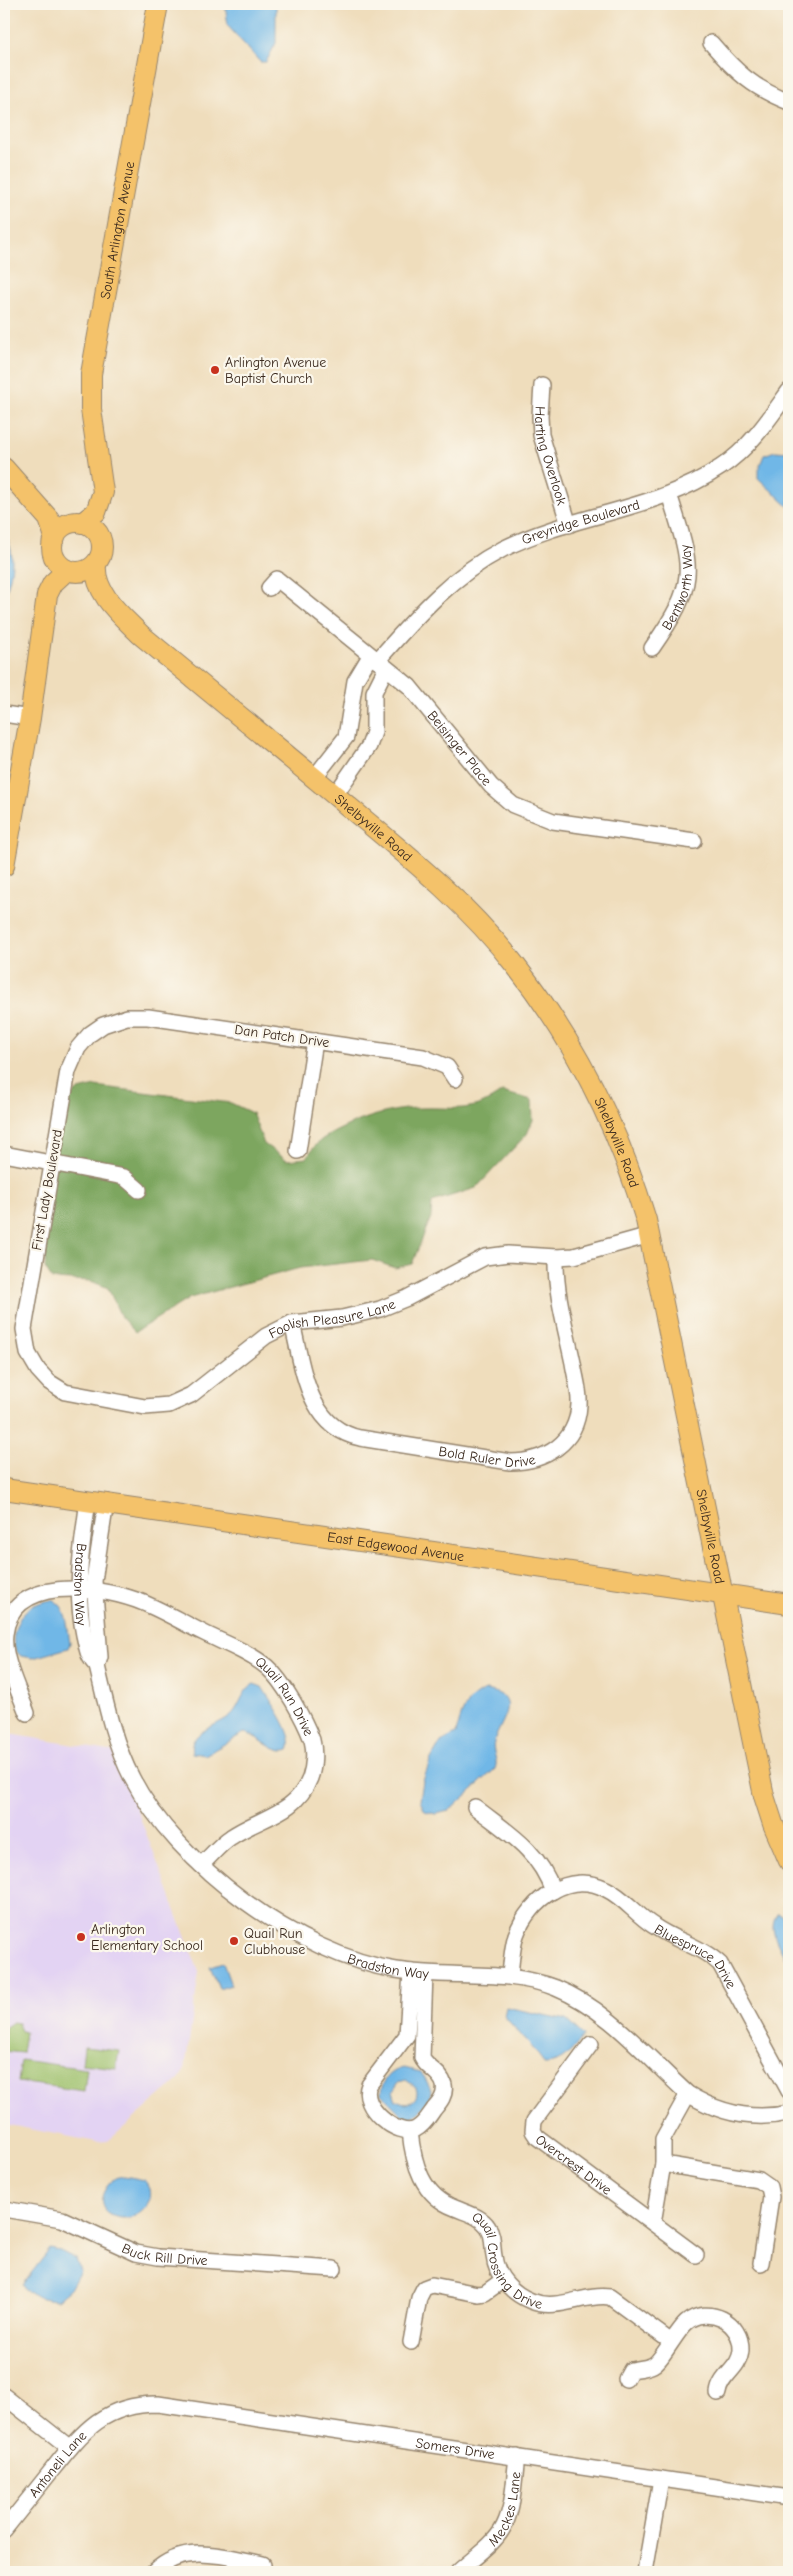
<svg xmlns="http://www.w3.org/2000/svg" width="793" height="2576" font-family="'Comic Neue',sans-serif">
<rect width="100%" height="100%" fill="#fbf7ec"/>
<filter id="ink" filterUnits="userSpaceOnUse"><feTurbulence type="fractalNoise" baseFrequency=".02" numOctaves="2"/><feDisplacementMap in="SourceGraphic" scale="10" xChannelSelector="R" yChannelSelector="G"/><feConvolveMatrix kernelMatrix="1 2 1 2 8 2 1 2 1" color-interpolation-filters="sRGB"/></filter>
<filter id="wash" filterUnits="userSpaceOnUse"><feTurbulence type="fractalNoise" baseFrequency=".0096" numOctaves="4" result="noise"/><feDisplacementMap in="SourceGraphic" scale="20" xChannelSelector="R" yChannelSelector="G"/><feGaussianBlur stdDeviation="1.12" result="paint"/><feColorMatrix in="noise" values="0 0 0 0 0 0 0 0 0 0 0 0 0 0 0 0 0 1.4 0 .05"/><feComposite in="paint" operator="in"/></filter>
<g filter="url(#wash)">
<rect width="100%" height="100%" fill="#efddbc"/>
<path fill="#e3d3f3" d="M4 1733 115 1752 199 1972 185 2068 179 2080 108 2141 97 2142 4 2124Z"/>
<path fill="#9cc06a" stroke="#6c7544" d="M13 2022 18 2023 21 2031 25 2032 22 2053 4 2051V2028Z
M84 2047 119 2051 116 2068 82 2064Z
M21 2060 87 2069 84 2091 18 2082Z"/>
<path fill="#7da65e" stroke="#5c683e" d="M95 1086 231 1103 252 1113 264 1144 287 1160 306 1158C311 1151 317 1142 324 1138 352 1121 389 1108 422 1108 457 1107 472 1114 502 1092L532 1100 533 1120 527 1134 476 1188 432 1202 431 1217 412 1264 395 1268 372 1260 300 1268 190 1298 135 1332 121 1317 108 1288 91 1281 52 1279 45 1268 51 1163 62 1102 79 1090Z"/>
<path fill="#6fb7e7" stroke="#557082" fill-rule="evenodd" d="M225 4H279L276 5V43L266 62H260L228 26Z
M775 451 789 452V507L758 478V470L764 455Z
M4 534C17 552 12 577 4 596Z
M51 1600C68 1603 67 1628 70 1643L68 1648 33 1658 21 1656C5 1645 17 1614 32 1606 38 1603 45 1601 51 1600Z
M254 1684 262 1687C270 1700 297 1736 289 1750 275 1756 259 1735 244 1733L205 1755 192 1753C187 1732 218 1726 231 1715 241 1706 242 1689 254 1684Z
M486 1690C525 1697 500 1721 494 1742 491 1752 499 1759 495 1769L449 1811 435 1814 425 1811 420 1801 423 1781 431 1759 441 1742 456 1734C461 1714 465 1698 486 1690Z
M778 1913 789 1921V1964C781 1950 765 1928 778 1913Z
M223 1963 231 1985 219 1989 210 1967Z
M506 2007 567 2020 584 2036C572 2050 564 2064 544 2064L539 2055 504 2016Z
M404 2068 421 2072 431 2090C431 2100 420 2113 411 2118L403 2116 381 2094C381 2081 391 2070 404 2068ZM406 2080 416 2087C419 2095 415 2102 406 2104L396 2100 393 2091 399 2082Z
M124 2176 145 2180C151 2186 152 2194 149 2202 135 2231 87 2217 106 2188 111 2181 115 2177 124 2176Z
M50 2249 60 2251 76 2259 80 2271 70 2289 57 2300C45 2299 28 2297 22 2285Z"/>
</g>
<g filter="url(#ink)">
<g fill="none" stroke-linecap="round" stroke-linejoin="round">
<g stroke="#95846d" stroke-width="18">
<g id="minor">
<path d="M711 43C736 72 753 88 789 102"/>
<path id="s1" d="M542 385 540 416 541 435 569 525"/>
<path id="s2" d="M269 588 277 579 409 686 491 786 513 805 553 821 694 841"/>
<path id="s3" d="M652 648C699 581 693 569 669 494"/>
<path id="s4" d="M377 661C415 618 451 576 503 549 572 514 656 511 721 467 750 448 769 419 789 391"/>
<path d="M4 714 30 718"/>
<path d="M314 778 346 737 355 681 370 656"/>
<path d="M335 795 369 746 374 732V692L386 668"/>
<path id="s5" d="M455 1079 447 1067 423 1057 148 1017H127L103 1025 90 1034 78 1048 68 1071 24 1329 28 1353 38 1370 49 1382 65 1392 145 1407 169 1405 191 1395 266 1336 292 1323 342 1318 380 1309 407 1298 485 1257 508 1254 556 1257 574 1256 650 1235"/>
<path d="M298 1151 315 1041"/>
<path d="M4 1154 124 1177 139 1190"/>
<path id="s6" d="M292 1323C303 1367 307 1427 360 1438L510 1462C545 1462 577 1443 579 1405 580 1391 575 1377 573 1363 566 1329 555 1293 556 1257"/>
<path id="s7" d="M88 1500C82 1547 74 1587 84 1635 87 1647 87 1657 97 1666"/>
<path id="s8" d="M106 1502 94 1581 100 1657 97 1666C106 1705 114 1743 132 1778 177 1865 299 1955 396 1970 449 1979 505 1968 556 1988 608 2009 647 2057 688 2094 719 2113 753 2121 789 2113"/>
<path id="s9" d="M27 1713C19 1691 2 1657 5 1634 12 1575 96 1586 136 1600 159 1608 181 1622 204 1633 224 1643 249 1652 267 1667 284 1682 304 1719 312 1740 315 1751 314 1767 310 1778 296 1814 260 1817 231 1837 220 1844 211 1856 201 1865"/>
<path d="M475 1807C508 1833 538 1849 553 1891"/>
<path d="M411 1972 407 2035 369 2085C359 2107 398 2138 416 2129 424 2125 429 2116 434 2109 440 2102 446 2095 444 2085 441 2072 427 2069 422 2058L425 1974"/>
<path id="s10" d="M510 1977C511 1963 512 1948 516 1935 529 1899 569 1870 606 1889 625 1898 636 1915 654 1926 675 1941 701 1946 720 1964L789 2091"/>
<path id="s11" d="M591 2044 534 2121 533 2131 537 2137 696 2255"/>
<path id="s12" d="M410 2131C413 2163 422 2196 455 2208 466 2213 481 2216 488 2227 494 2235 492 2247 494 2256 496 2277 513 2294 531 2301 558 2312 584 2293 610 2297L670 2341"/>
<path d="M663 2164 759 2180 769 2187 771 2197 761 2263"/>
<path id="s13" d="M4 2209 62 2219 136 2253 158 2257 334 2269"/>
<path d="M653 2223 663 2164V2139L688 2094"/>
<path d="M411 2342 419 2298 424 2288 432 2285 478 2294 485 2293 503 2280"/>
<path d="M626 2379 631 2370C637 2369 648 2368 653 2365 662 2360 676 2332 686 2323 708 2304 742 2322 741 2350 740 2369 720 2375 718 2393"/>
<path d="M4 2396 70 2448"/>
<path id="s14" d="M4 2530C20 2510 36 2490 52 2470 83 2431 104 2404 158 2404L789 2498"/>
<path d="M154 2572C185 2542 226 2557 263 2564"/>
<path id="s15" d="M458 2572C473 2558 495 2544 504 2526 514 2506 514 2479 517 2457"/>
<path d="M645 2572 661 2479"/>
</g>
</g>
<g stroke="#95846d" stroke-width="22">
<g id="major">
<path d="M4 468 49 519 55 537"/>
<circle cx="77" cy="547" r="25"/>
<path id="s16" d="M82 523 96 512 103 492 91 409V374L158 4"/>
<path id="s17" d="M96 564C93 593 122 616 141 635 210 692 280 749 349 807 408 856 468 904 515 965 575 1041 618 1127 646 1220L764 1796 773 1824 789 1861"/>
<path d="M4 866 30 718 47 595 53 583 67 570"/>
<path id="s18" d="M4 1489 789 1604"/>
</g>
</g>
<use href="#minor" stroke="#fff" stroke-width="15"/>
<use href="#major" stroke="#f4c26a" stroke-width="20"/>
</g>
</g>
<g fill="#c8321e" stroke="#fbf7ec" stroke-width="2">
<circle cx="215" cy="370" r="5"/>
<circle cx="81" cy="1937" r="5"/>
<circle cx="234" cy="1941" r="5"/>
</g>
<g text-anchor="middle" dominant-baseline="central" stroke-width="4.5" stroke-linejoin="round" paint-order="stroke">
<g font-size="14" fill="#3b2a1e" stroke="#fbf7ec">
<text stroke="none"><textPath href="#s16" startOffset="304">South Arlington Avenue</textPath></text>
<text stroke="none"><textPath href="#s1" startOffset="72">Harting Overlook</textPath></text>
<text stroke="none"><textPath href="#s4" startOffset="252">Greyridge Boulevard</textPath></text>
<text stroke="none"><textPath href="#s3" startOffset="68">Bentworth Way</textPath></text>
<text stroke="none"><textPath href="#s2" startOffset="262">Beisinger Place</textPath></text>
<text stroke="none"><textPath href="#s17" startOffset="389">Shelbyville Road</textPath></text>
<text transform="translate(282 1036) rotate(8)">Dan Patch Drive</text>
<text stroke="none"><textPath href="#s17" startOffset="792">Shelbyville Road</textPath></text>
<text transform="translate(47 1190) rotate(-80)">First Lady Boulevard</text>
<text stroke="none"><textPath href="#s5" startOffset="1059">Foolish Pleasure Lane</textPath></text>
<text stroke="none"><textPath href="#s6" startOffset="271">Bold Ruler Drive</textPath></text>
<text stroke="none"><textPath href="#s17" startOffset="1198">Shelbyville Road</textPath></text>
<text stroke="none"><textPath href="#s18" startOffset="396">East Edgewood Avenue</textPath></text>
<text stroke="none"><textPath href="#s7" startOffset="85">Bradston Way</textPath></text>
<text stroke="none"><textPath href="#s9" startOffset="419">Quail Run Drive</textPath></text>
<text stroke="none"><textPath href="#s10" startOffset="270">Bluespruce Drive</textPath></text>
<text stroke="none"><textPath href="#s8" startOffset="611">Bradston Way</textPath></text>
<text stroke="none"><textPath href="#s11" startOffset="159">Overcrest Drive</textPath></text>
<text stroke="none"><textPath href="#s13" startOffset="169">Buck Rill Drive</textPath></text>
<text stroke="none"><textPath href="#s12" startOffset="175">Quail Crossing Drive</textPath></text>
<text stroke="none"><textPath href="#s14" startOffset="508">Somers Drive</textPath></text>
<text stroke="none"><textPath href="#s14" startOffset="85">Antoneli Lane</textPath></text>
<text stroke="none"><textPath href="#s15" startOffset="82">Meckes Lane</textPath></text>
</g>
<g font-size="14" fill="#3b2a1e" stroke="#fbf7ec" text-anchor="start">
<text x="225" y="362">Arlington Avenue<tspan x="225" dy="16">Baptist Church</tspan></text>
<text x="91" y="1929">Arlington<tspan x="91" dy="16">Elementary School</tspan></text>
<text x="244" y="1933">Quail Run<tspan x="244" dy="16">Clubhouse</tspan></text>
</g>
</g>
<rect width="793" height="2576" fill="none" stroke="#fbf7ec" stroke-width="20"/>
</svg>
